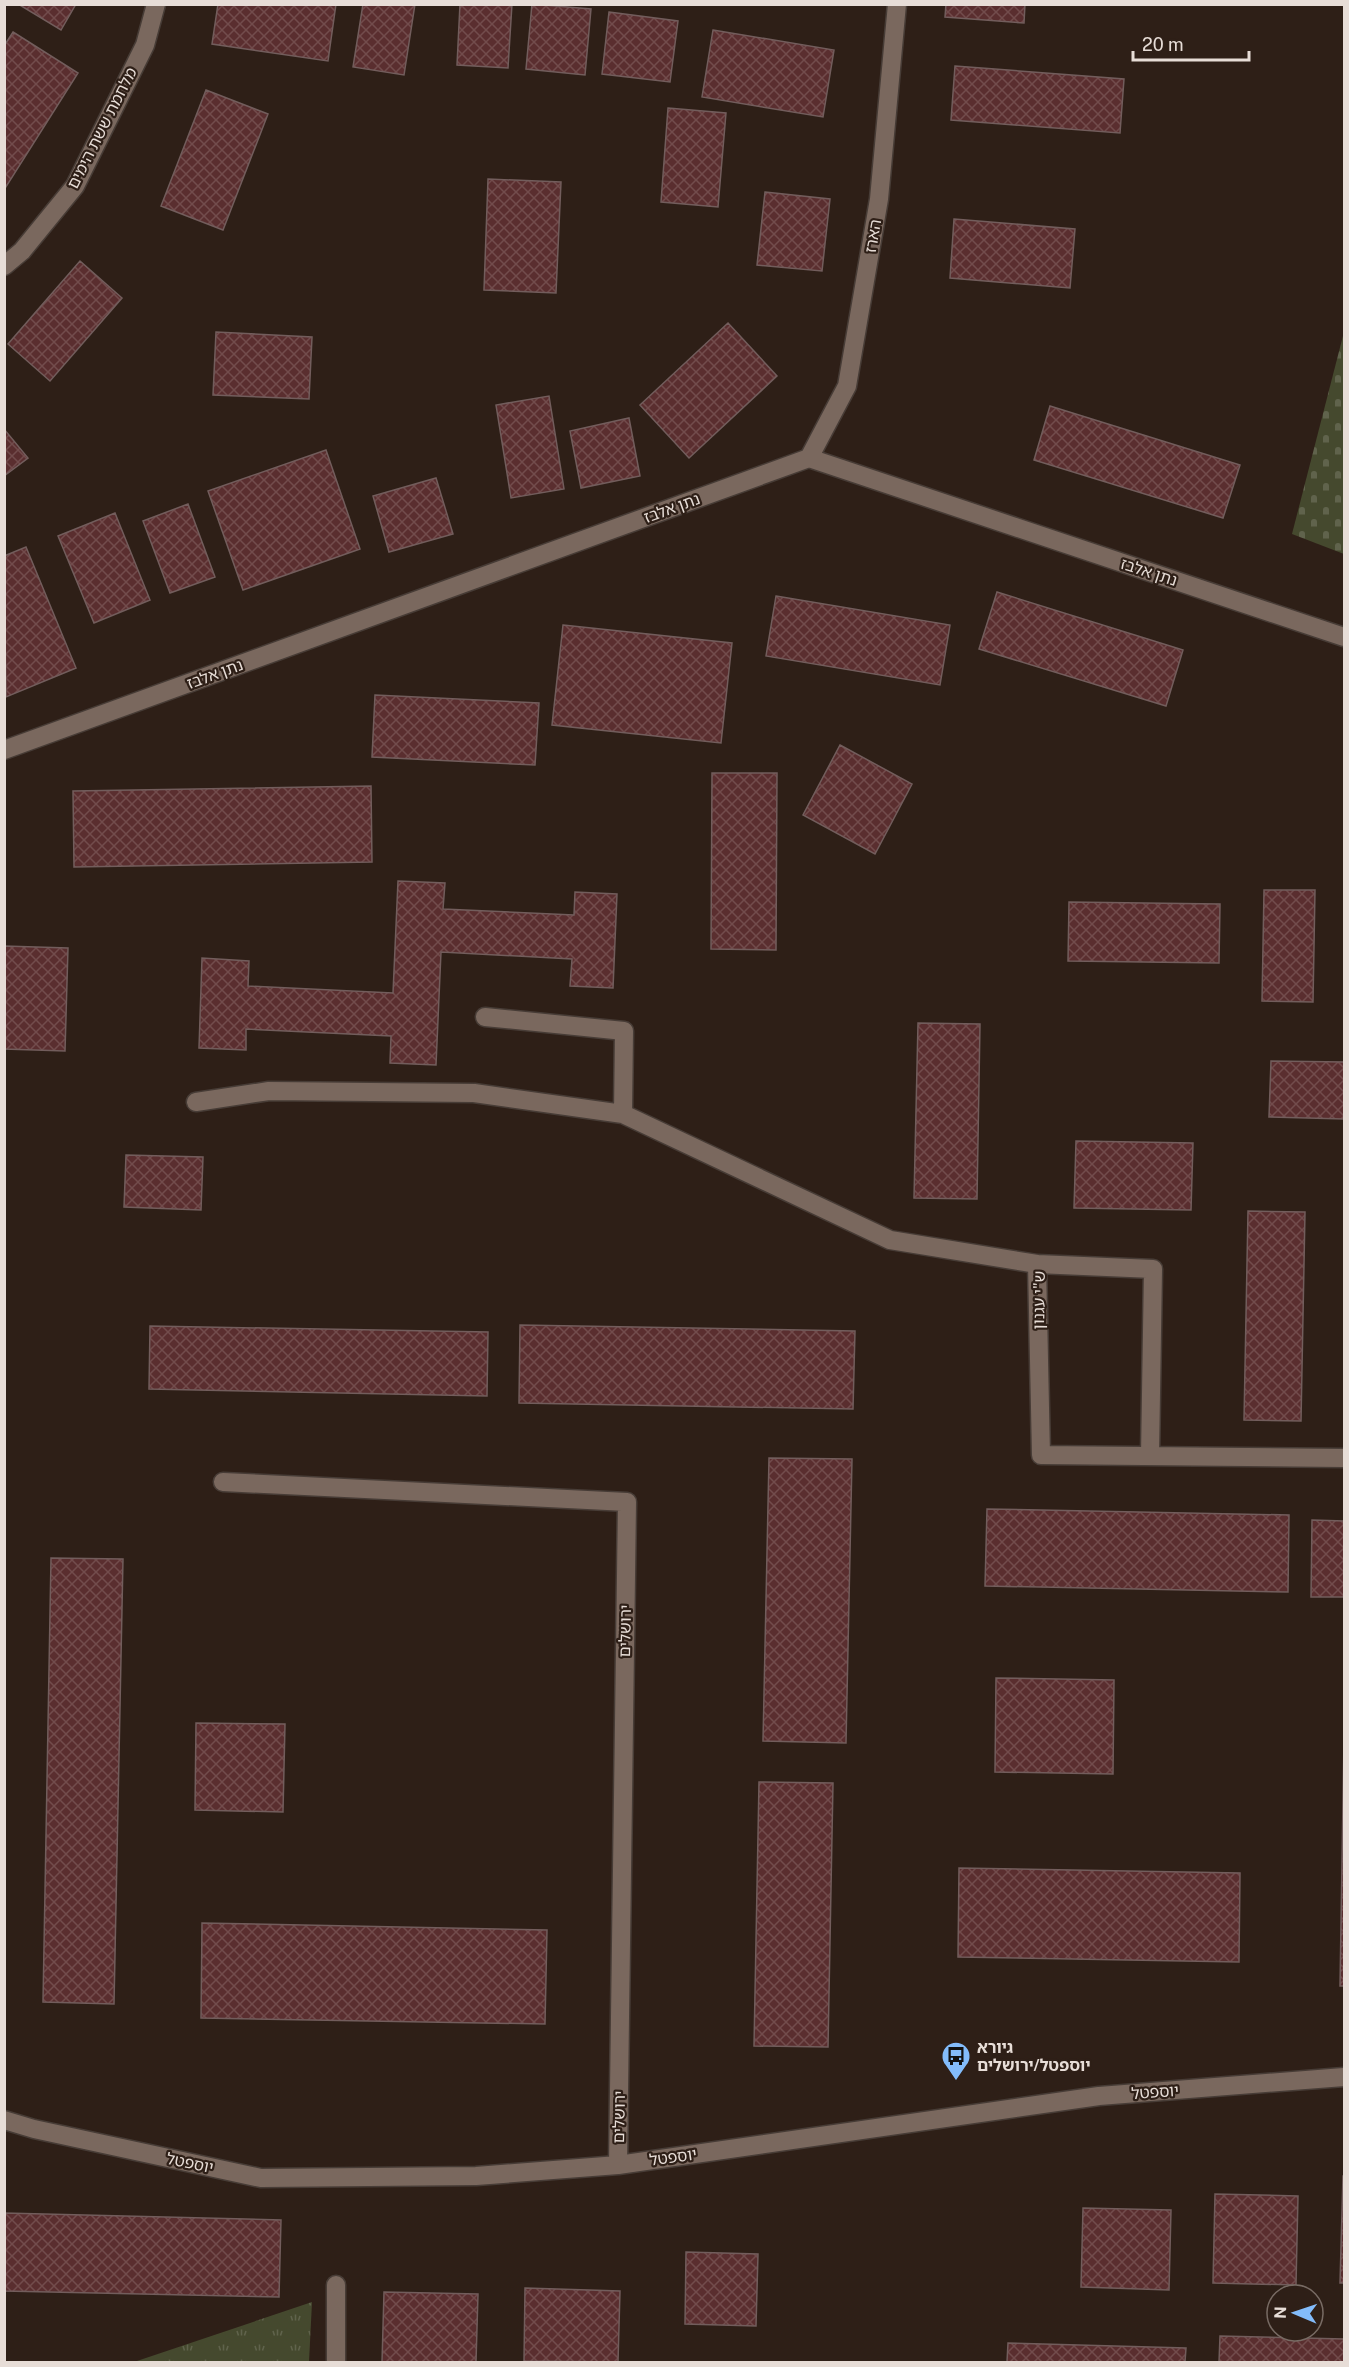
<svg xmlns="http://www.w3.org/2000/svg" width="1349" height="2367" font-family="'Public Sans','Noto Sans Hebrew',sans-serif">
<defs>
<pattern id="grass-tufts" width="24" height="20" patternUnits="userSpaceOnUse" patternTransform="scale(1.5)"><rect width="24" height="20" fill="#45492e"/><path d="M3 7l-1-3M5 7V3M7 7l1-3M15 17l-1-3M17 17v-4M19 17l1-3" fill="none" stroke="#60634c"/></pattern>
<pattern id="cemetery-stones" width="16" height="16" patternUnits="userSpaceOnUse" patternTransform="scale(1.5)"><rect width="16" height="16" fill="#45492e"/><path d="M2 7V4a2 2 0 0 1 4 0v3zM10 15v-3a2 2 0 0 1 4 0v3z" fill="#60634c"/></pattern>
<pattern id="building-cross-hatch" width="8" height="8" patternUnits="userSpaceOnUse" patternTransform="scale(1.5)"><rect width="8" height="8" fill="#5a2e2f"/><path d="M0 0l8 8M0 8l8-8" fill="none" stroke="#724c4c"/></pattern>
</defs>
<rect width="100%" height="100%" fill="#2e1f17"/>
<path fill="url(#grass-tufts)" d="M312 2302 309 2362H134Z"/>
<path fill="url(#cemetery-stones)" d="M1344 332V554L1292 534Z"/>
<path fill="url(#building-cross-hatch)" stroke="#725d5c" stroke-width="1.5" d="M18 4H76L61 30Z
M218 4H336L328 61 212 44Z
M363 4H415L404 75 353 67Z
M460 4H512L508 68 457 65Z
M532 4 591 9 585 75 526 69Z
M946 4H1025L1024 23 945 17Z
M609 12 678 21 670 82 602 74Z
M713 30 834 50 823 117 702 97Z
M13 32 78 73 4 190V46Z
M955 66 1124 79 1120 133 951 120Z
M206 90 268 114 223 230 161 206Z
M668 108 726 113 718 207 661 202Z
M488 179 561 182 556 293 484 290Z
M765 192 830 199 822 271 757 265Z
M954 219 1075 229 1070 288 950 278Z
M80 261 122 298 50 381 8 344Z
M728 323 777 376 689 458 640 405Z
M216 332 312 337 309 399 213 395Z
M549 396 564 489 511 498 496 405Z
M1050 406 1240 465 1223 518 1034 460Z
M629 418 640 476 581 488 570 431Z
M4 429 28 458 4 476Z
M326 450 360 549 243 590 208 491Z
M436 478 453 534 389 552 373 496Z
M188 504 215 577 170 593 143 521Z
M115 513 150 600 94 623 58 536Z
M26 547 76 668 6 697 4 556Z
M997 592 1183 650 1166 706 979 649Z
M776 596 950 625 940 685 766 656Z
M563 625 732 643 721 743 552 725Z
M375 695 539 703 535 765 372 757Z
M840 745 912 784 875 854 803 815Z
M712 773H777L776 950 711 949Z
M371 786 372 862 74 867 73 791Z
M398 881 445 883 443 909 574 915 575 892 617 894 613 988 570 986 572 959 441 952 436 1065 390 1063 391 1036 246 1029V1050L199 1048 202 958 249 961 248 986 393 993Z
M1264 890H1315L1313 1002 1262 1001Z
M1069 902 1220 904 1219 963 1068 961Z
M4 946 68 948 65 1051 4 1049Z
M918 1023 980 1024 977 1199 914 1198Z
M1271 1061 1344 1062V1119L1269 1117Z
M1076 1141 1193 1143 1191 1210 1074 1208Z
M126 1155 203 1157 201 1210 124 1207Z
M1248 1211 1305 1212 1301 1421 1244 1420Z
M520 1325 855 1331 853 1409 519 1403Z
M150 1326 488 1332 487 1396 149 1389Z
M769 1458 852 1459 846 1743 763 1741Z
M987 1509 1289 1515 1288 1592 985 1586Z
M1312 1520 1344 1521V1597H1311Z
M51 1558 123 1559 114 2004 43 2002Z
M996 1678 1114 1680 1113 1774 995 1772Z
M196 1723 285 1724 283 1812 195 1810Z
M1344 1739V1986H1340Z
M759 1782 833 1783 828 2047 754 2046Z
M959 1868 1240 1873 1239 1962 958 1957Z
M202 1923 547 1930 545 2024 201 2018Z
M1343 2176H1344V2283H1340Z
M1215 2194 1298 2196 1296 2285 1213 2283Z
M1083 2208 1171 2210 1169 2290 1081 2287Z
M4 2213 281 2220 279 2297 4 2291Z
M686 2252 758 2254 756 2326 685 2324Z
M525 2288 620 2291 618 2362 524 2361Z
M384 2292 478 2294 476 2362H382Z
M1220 2336 1344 2339V2362H1219Z
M1008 2343 1186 2348 1185 2362H1007Z"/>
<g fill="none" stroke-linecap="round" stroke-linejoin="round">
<g stroke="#473c36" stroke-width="21">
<path id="minor" d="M4 266 22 251 75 186 145 45 156 4
M809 458 847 386 879 199 897 4
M4 750 809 458 1344 637
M485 1017 624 1031 623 1114
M196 1102 269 1091 474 1093 623 1114 890 1240 1037 1264
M1150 1456 1153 1269 1037 1264 1041 1455 1344 1458
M223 1482 627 1502 618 2165
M4 2120 34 2129 261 2178 476 2176 618 2165 1099 2096 1344 2077
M336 2285V2362"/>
</g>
<use href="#minor" stroke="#7a685e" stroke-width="18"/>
</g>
<defs>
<g id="bus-pin" transform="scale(1.5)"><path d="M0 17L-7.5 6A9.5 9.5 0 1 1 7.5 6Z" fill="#83bcfb" stroke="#2e1f17"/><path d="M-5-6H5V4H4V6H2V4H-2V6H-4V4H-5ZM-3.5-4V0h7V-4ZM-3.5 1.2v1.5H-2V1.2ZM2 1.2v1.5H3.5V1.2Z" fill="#111"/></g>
</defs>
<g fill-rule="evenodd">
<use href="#bus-pin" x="956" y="2056"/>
</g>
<g text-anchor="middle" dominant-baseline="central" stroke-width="4.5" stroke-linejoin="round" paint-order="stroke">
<g font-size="16" fill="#e7ddd7" stroke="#2e1f17">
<text transform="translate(102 128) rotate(-63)">מלחמת ששת הימים</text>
<text transform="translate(873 236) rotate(-80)">הארז</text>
<text transform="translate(672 508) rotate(-20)">נתן אלבז</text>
<text transform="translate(1149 572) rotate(18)">נתן אלבז</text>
<text transform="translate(215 674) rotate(-20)">נתן אלבז</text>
<text transform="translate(1039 1300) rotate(-89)">ש"י עגנון</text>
<text transform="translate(625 1631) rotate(-89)">ירושלים</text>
<text transform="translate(1155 2092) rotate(-4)">יוספטל</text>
<text transform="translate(619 2117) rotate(-89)">ירושלים</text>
<text transform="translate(673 2157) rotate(-8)">יוספטל</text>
<text transform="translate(190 2163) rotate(12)">יוספטל</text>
</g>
<g font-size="16" font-weight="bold" fill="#e7ddd7" stroke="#2e1f17" text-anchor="start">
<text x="977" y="2047">גיורא<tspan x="977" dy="18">יוספטל/ירושלים</tspan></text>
</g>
</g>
<rect width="1349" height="2367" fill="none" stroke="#e7ddd7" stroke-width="12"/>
<g transform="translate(1295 2313) rotate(272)"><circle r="28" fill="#2e1f17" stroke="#786b64" stroke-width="1.5"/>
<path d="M0-4.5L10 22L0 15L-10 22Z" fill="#83bcfb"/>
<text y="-9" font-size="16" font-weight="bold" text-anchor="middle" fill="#e7ddd7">N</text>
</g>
<path d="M1133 51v9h116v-9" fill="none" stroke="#e7ddd7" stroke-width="3"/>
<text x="1142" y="51" font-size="18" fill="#e7ddd7" stroke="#2e1f17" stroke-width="4.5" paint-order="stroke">20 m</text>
</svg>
